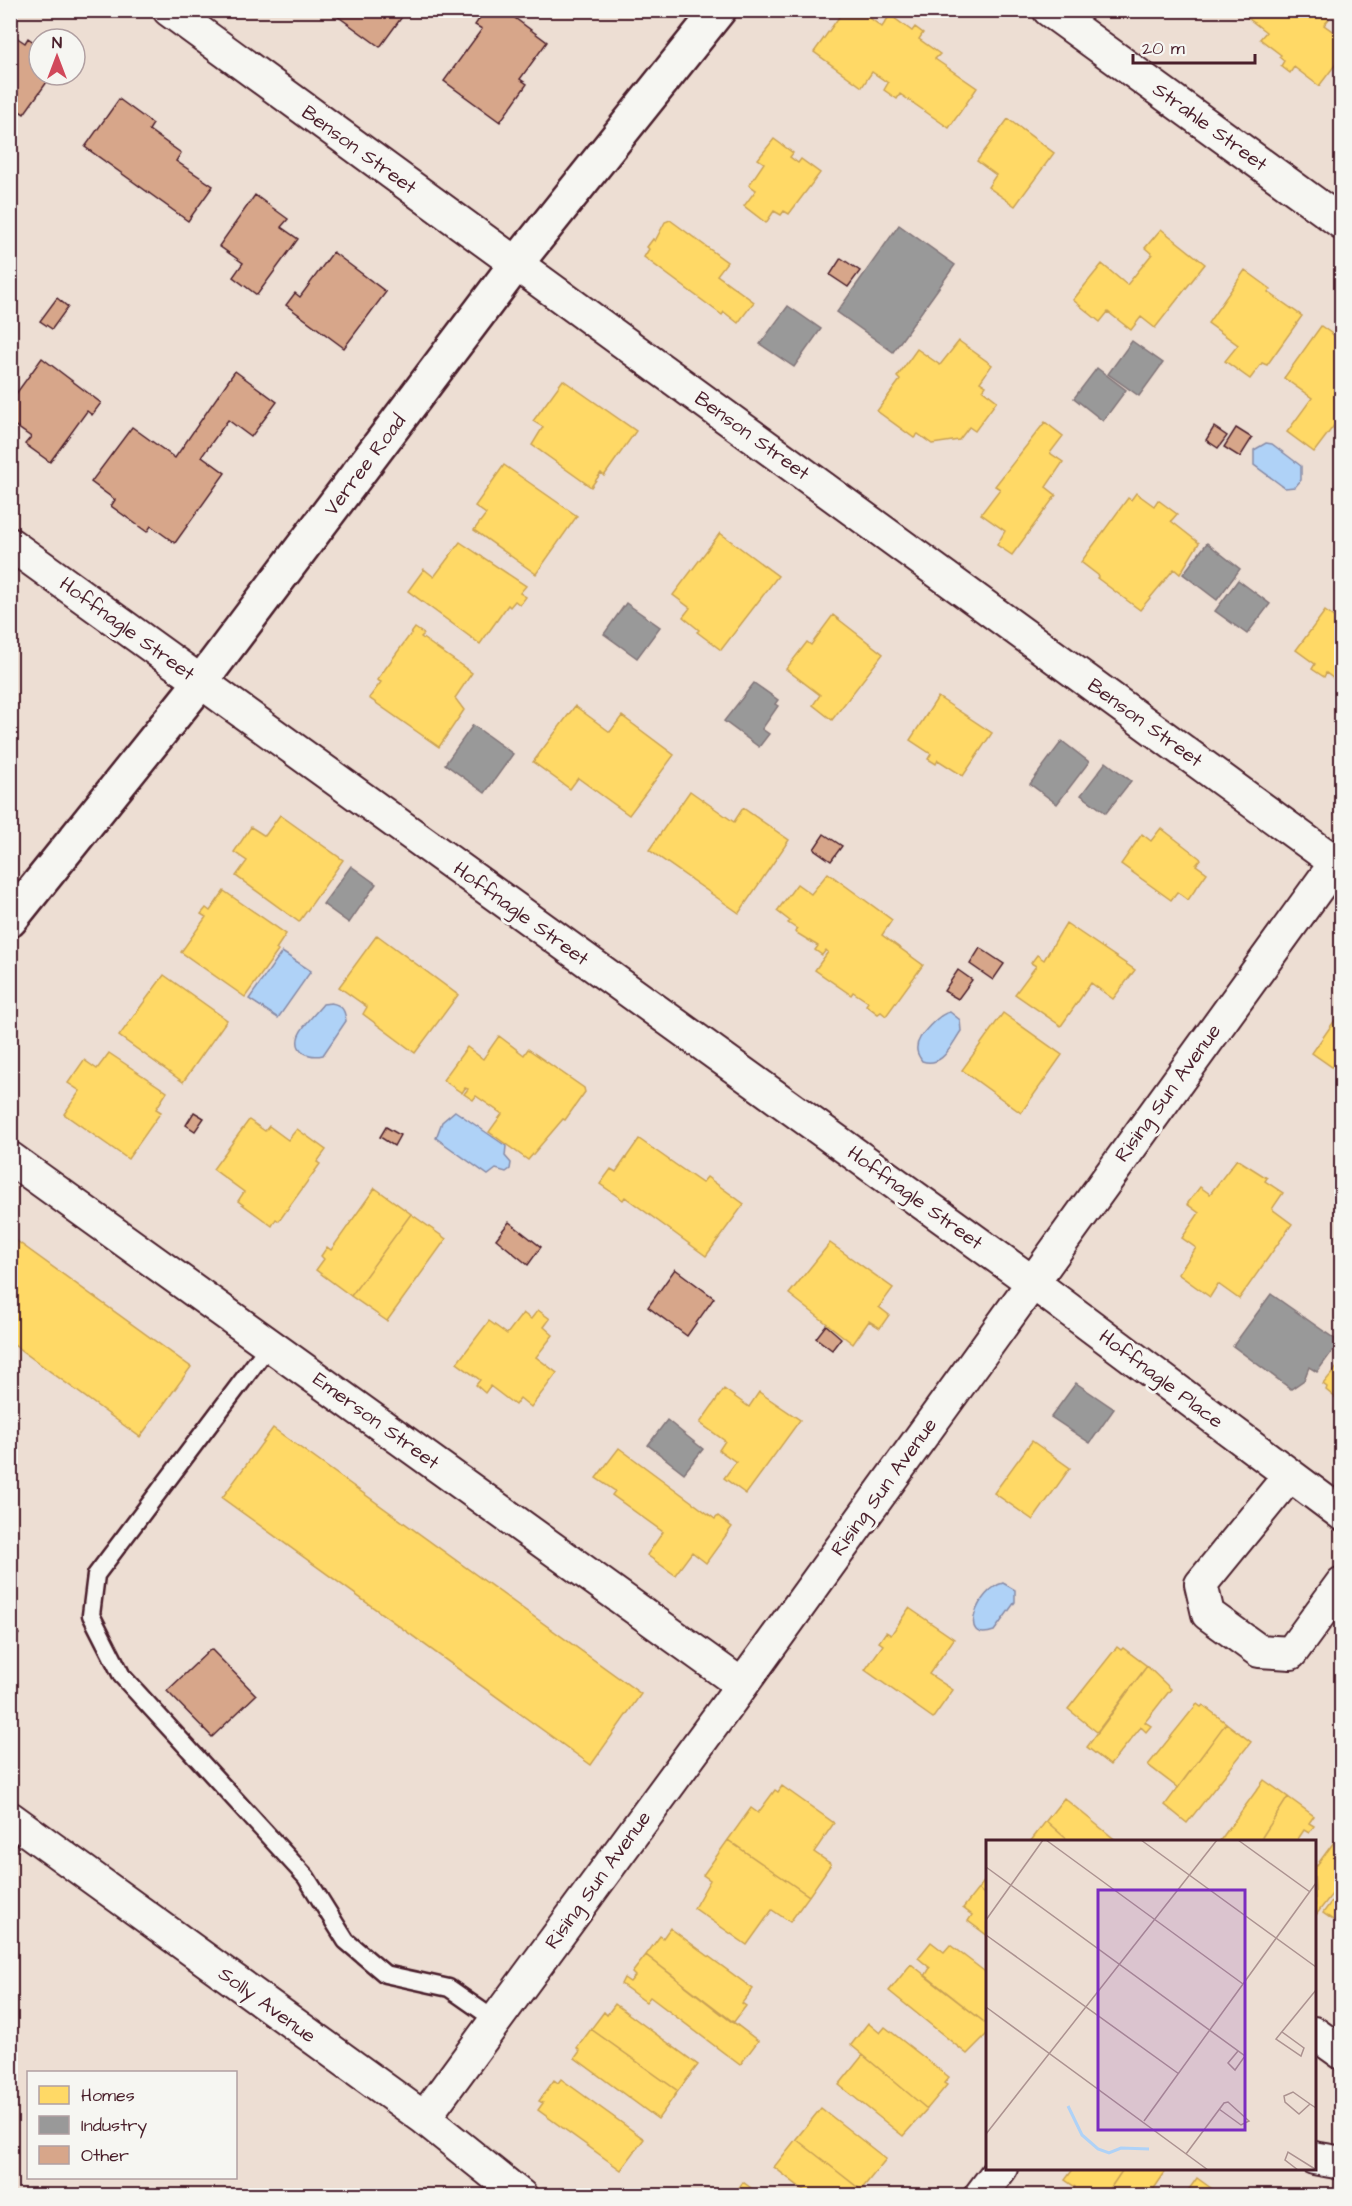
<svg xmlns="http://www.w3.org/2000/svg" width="1352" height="2206" font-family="'Architects Daughter',sans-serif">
<rect width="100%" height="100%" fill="#edded3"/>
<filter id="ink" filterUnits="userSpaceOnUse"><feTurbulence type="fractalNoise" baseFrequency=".0167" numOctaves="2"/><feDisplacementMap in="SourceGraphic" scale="12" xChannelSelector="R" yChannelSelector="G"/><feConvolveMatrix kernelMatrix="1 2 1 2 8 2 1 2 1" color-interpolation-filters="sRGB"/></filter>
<g filter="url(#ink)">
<path fill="#afd2f7" stroke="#878aa5" stroke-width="1.5" d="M1266 443 1272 444 1301 466V480L1295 487 1285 488 1254 465V450Z
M282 952 311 971 278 1018 249 999Z
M331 1003C342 1005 345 1010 346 1021L323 1055C310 1058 293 1052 299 1035 303 1025 316 1013 323 1004Z
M950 1012 960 1020 961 1031C951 1045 943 1068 922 1061 919 1056 916 1053 917 1047 917 1036 940 1013 950 1012Z
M455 1111 506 1146 505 1156 511 1163 510 1169 506 1172 496 1169 488 1175 436 1138 442 1122Z
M1003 1583 1015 1590V1602L994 1631C956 1644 978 1589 1003 1583Z"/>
<path fill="#ffd966" stroke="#c9a154" stroke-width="1.5" d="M844 10H859L882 27 890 15 912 31 915 27 923 33 919 39 940 54 935 59 977 88 949 128 900 94 897 99 884 90 888 83 872 72 862 87 814 52Z
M1241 10H1317L1329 19 1324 25 1342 38V56L1319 86 1294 67 1290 73 1281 66 1284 61 1279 57 1281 55 1260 39 1266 32 1240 12Z
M1008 119 1054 153 1015 206 988 187 996 175 977 161Z
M774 139 793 153 790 157 798 163 801 159 820 173 789 214 784 211 781 215 774 211 766 223 744 206 756 190 749 185 764 163 758 159Z
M670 220 727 262 717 275 754 302 738 323 724 312 722 315 644 257 649 249 647 247 653 239 655 241 665 222Z
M1161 229 1205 264 1155 328 1141 317 1131 330 1108 312 1100 322 1073 300 1102 264 1127 285 1152 254 1145 248Z
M1245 270 1271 289 1268 292 1302 316 1267 365 1262 363 1250 379 1225 361 1238 345 1208 323Z
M1321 326 1342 341V415L1314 452 1287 432 1312 398 1284 378Z
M959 341 992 365 980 382 986 386 983 390 997 401 975 431 969 427 959 440 932 444 918 434 914 438 877 411 900 380 897 377 917 349 940 365Z
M563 380 636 431 604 476 601 473 591 487 532 445 543 427 533 421Z
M1045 422 1063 436 1050 453 1063 462 1046 487 1056 495 1012 555 997 545 1005 531 981 514 1000 489 995 486Z
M504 465 577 516 536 574 474 530 486 514 475 506Z
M1136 493 1154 506 1158 500 1177 514 1171 521 1199 543 1180 574 1174 569 1140 610 1097 578 1099 576 1081 562 1128 498 1131 500Z
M720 533 778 576 721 650 697 632 699 630 683 617 690 608 673 595Z
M460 542 526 586 520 593 526 597 520 605 515 601 510 607 508 605 480 644 408 591 424 569 434 577Z
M1325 611 1342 623V685L1326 673 1324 677 1312 669 1315 664 1296 650Z
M833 615 883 654 832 720 813 705 820 695 786 669 807 642 811 645Z
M415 628 424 634 421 637 472 673 455 698 464 710 439 747 369 698 381 682 377 680Z
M938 697 992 733 963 776 938 760 936 764 928 759 931 754 910 740Z
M575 706 610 732 622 716 674 755 629 815 578 778 570 789 533 762Z
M690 791 734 822 743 808 789 840 739 913 649 850Z
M280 815 343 860 299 922 236 876 247 861 234 852 251 827 265 836Z
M1161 828 1201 859 1196 865 1207 873 1188 900 1177 892 1171 900 1121 864 1142 834 1151 841Z
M828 873 892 920 882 935 923 965 886 1016 881 1012 878 1014 866 1005 868 1002 853 992 851 995 815 970 828 952 826 950 822 955 815 950 818 946 795 932 797 929 788 923 790 921 777 911 797 884 811 894Z
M224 891 286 934 276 949 278 951 245 997 181 952 206 917 201 914 206 908 210 911Z
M1066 923 1135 970 1113 999 1091 983 1061 1026 1015 994 1036 966 1031 963 1037 955 1044 960Z
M377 935 458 995 415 1053 363 1014 367 1007 339 987Z
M164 975 227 1020 183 1082 119 1036Z
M1342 1010V1074L1312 1053Z
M1003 1013 1062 1055 1021 1113 962 1070Z
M499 1036 524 1055 528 1049 584 1088 585 1092 565 1120 563 1119 528 1160 489 1132 502 1114 476 1096 473 1100 464 1094 468 1089 465 1088 462 1093 443 1080 467 1047 483 1059Z
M109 1053 167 1092 156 1109 161 1112 128 1159 64 1114 80 1091 68 1083 84 1060 97 1069Z
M249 1120 265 1131 269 1126 288 1140 297 1129 326 1150 317 1162 320 1164 279 1221 276 1219 272 1226 238 1201 244 1192 213 1169Z
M639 1139 702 1183 707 1177 744 1204 706 1256 625 1197 623 1200 600 1184 611 1169 616 1172Z
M1237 1159 1267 1178 1265 1181 1283 1193 1272 1209 1292 1224 1239 1299 1218 1284 1210 1297 1178 1274 1196 1248 1182 1238 1199 1213 1187 1204 1200 1187 1210 1194Z
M375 1188 411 1214 351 1296 316 1270 324 1259 321 1256 327 1247 331 1250Z
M411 1214 446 1239 387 1321 351 1296Z
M10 1236 191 1367 140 1437 10 1342Z
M830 1243 893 1288 879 1307 889 1315 880 1328 869 1321 853 1344 789 1294Z
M538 1310 550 1319 544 1327 553 1335 536 1357 557 1373 531 1407 520 1398 515 1405 490 1386 485 1393 476 1385 480 1380 457 1363 489 1321 507 1334 523 1313 531 1319Z
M1342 1361V1403L1326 1390 1327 1387 1323 1384Z
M724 1389 749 1407 759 1392 800 1420 746 1494 724 1478 736 1462 719 1450 725 1441 700 1423Z
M273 1428 641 1694 591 1765 222 1498Z
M1032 1441 1070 1468 1033 1520 994 1493Z
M619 1448 715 1519 718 1516 732 1527 706 1563 692 1552 675 1575 647 1555 663 1532 612 1495 615 1491 596 1478Z
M909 1608 954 1639 929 1674 953 1690 933 1718 865 1670 883 1645 879 1642 886 1632 891 1635Z
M1117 1647 1121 1650 1123 1648 1147 1666 1097 1732 1068 1709Z
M1147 1666 1171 1689 1145 1722 1151 1726 1146 1732 1141 1727 1110 1765 1087 1747Z
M1197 1704 1201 1707 1203 1705 1226 1723 1178 1788 1148 1765Z
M1226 1723 1251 1742 1187 1823 1165 1805Z
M1264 1780 1288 1797 1259 1842H1219Z
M782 1786 834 1823 814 1852 831 1864 809 1896 728 1840 751 1808 758 1813 775 1790 778 1792Z
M1288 1797 1314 1816 1309 1823 1314 1826 1309 1833 1304 1830 1296 1842H1259Z
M1064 1798 1118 1842H1070L1046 1821Z
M1046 1821 1070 1842H1030Z
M1340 1834 1342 1881 1316 1915 1314 1869Z
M728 1840 809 1896 790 1922 772 1910 747 1945 694 1908 710 1880 703 1875Z
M988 1877V1897L978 1889Z
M1342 1887V1926L1323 1913Z
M978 1889 988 1897V1936L968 1921 972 1915 963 1908Z
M670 1928 753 1989 742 2003 746 2006 733 2023 646 1955 660 1936 663 1938Z
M931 1942 944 1952 950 1945 988 1974V2025L925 1976 930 1968 918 1958Z
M646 1955 758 2041 740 2065 650 1997 646 2002 621 1984 624 1978 630 1982 635 1976 632 1973Z
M911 1964 988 2025V2033L967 2054 889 1991Z
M615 2004 698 2065 678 2091 591 2029 604 2012 607 2015Z
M868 2023 880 2033 885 2027 949 2077 944 2083 947 2085 927 2109 851 2045Z
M591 2029 678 2091 658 2119 575 2058 580 2051 577 2048Z
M863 2055 927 2109 903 2136 839 2085Z
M561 2079 644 2139 621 2170 538 2110 543 2103 539 2101 554 2080 558 2083Z
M821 2108 886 2159 861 2190 796 2139Z
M796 2139 861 2190 857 2196H811L774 2167Z
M1074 2168H1124L1105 2196H1069L1075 2187 1065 2180Z
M1124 2168H1168L1149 2196H1105Z
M1197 2178 1222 2196H1184Z
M743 2182 755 2191 763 2196H733Z"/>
<path fill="#999" stroke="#817478" stroke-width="1.5" d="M899 225 955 265 893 352 837 312Z
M788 306 821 329 794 367 760 344Z
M1132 341 1163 363 1139 396 1108 374Z
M1097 368 1126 390 1103 421 1074 398Z
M1207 543 1240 569 1217 600 1183 574Z
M1238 580 1270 604 1247 634 1215 611Z
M626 603 660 627 637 658 604 634Z
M754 683 778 700 775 704 778 706 762 729 769 734 759 747 724 721Z
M473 725 513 754 485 793 445 764Z
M1062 741 1089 762 1057 804 1030 784Z
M1106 762 1131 781 1106 813 1081 795Z
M351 866 376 884 349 923 323 904Z
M1271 1294 1339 1342 1317 1372 1309 1367 1304 1380 1291 1389 1233 1346Z
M1076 1383 1114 1409 1090 1443 1051 1417Z
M667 1420 703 1449 684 1473 648 1445Z"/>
<path fill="#d7a68a" stroke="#4a1f2b" stroke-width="1.5" d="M329 10H407L380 47Z
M485 10H504L547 42 520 79 527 84 500 122 444 81 482 29 475 25Z
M10 33 25 43 28 38 39 46V75H52L24 114 10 105Z
M119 99 153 124 149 130 181 153 176 161 213 186 188 221 85 147Z
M255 195 288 219 281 227 298 239 257 295 233 277 243 263 219 246Z
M333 252 386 292 344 348 286 305 295 293 300 297Z
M841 258 860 271 848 287 830 275Z
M57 298 68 307 52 329 40 321Z
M42 358 101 403 92 415 87 411 50 462 25 444 31 437 10 422V402Z
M235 371 277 402 251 437 228 420 202 456 225 473 175 543 151 526 147 532 111 506 115 500 91 482 132 427 175 458Z
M1214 427 1227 436 1218 448 1206 440Z
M1236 428 1252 438 1240 457 1224 447Z
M824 834 842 846 831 861 814 849Z
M980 948 1004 964 993 980 970 964Z
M958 970 972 980 958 999 944 991Z
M194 1112 204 1118 195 1131 186 1125Z
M386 1127 400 1135 394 1146 380 1137Z
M509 1222 541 1247 528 1265 496 1239Z
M675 1269 714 1298 687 1336 648 1307Z
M826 1325 841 1338 832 1350 816 1338Z
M10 1626 19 1634 10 1643Z
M211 1649 256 1695 212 1737 167 1691Z"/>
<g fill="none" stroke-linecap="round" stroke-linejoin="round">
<g stroke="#4a1f2b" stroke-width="21">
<path id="lane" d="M270 1344 96 1575 91 1615 122 1676 306 1877 346 1941 385 1974 449 1988 495 2020"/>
</g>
<g stroke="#4a1f2b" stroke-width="36">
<path id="street" d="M169 10 1335 862
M1049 10 1342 223
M10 544 1032 1282 1342 1514
M10 1158 742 1685
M1289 1476 1201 1584 1208 1614 1259 1651 1291 1653 1342 1583
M10 1818 424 2118 521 2196
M1314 2033 1342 2053
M424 2118 742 1685 1342 854
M1314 2158 1342 2163
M980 2196 1001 2168"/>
</g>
<g stroke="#4a1f2b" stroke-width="38">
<path id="secondary" d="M10 920 200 683 516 264 719 10"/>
</g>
<use href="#lane" stroke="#f6f6f2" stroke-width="16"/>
<use href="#street" stroke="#f6f6f2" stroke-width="32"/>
<use href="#secondary" stroke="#f6f6f2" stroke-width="33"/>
</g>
</g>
<g text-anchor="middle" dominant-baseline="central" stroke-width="6" stroke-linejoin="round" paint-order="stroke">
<g font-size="20" fill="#4a1f2b" stroke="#f6f6f2">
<text transform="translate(1210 127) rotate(36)">Strahle Street</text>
<text transform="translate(359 150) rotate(36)">Benson Street</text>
<text transform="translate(752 436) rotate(36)">Benson Street</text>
<text transform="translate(365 465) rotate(-53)">Verree Road</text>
<text transform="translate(127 629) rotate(36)">Hoffnagle Street</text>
<text transform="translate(1145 723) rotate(36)">Benson Street</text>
<text transform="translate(521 914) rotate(36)">Hoffnagle Street</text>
<text transform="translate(1168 1093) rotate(-54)">Rising Sun Avenue</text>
<text transform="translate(915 1198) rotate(36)">Hoffnagle Street</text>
<text transform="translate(1161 1379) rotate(37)">Hoffnagle Place</text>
<text transform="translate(376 1421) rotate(36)">Emerson Street</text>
<text transform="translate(884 1487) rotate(-54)">Rising Sun Avenue</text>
<text transform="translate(598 1880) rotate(-54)">Rising Sun Avenue</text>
<text transform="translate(267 2005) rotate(36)">Solly Avenue</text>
</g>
</g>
<g transform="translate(986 1840)">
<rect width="330" height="330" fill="#edded3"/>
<path fill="none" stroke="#afd2f7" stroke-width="3" d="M82 266 96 295 112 309 123 313 135 308 163 309"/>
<path fill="none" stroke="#ac9290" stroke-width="1.5" d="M60 0 257 144M155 0 330 127M252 0 324 52M0 27 259 216 249 230 242 223 252 211M0 80 57 0M0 95 193 234M0 167 222 330M296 192 318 208 315 216 290 199 330 150M324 264 313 274 299 262 298 256 307 252 324 264 330 268M158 281 330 43M0 294 231 0M200 314 238 263 242 262 263 281 255 285 233 269M312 330 299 320 302 312 329 329"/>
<path fill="#7b2cbf" fill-opacity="0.15" stroke="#7b2cbf" stroke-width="3" d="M112 50H259V290H112Z"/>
<rect width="330" height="330" fill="none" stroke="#4a1f2b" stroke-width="3"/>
</g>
<rect width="1352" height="2206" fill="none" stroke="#f6f6f2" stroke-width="36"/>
<rect x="18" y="18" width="1316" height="2170" fill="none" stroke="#4a1f2b" stroke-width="2" filter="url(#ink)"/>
<rect x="27" y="2071" width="210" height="108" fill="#f6f6f2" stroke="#b1a0a2" stroke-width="1.5"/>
<rect x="39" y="2086" width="30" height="18" fill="#ffd966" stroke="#b1a0a2" stroke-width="1.5"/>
<text x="81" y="2101" font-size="18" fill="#4a1f2b">Homes</text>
<rect x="39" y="2116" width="30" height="18" fill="#999999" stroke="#b1a0a2" stroke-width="1.5"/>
<text x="81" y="2131" font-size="18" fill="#4a1f2b">Industry</text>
<rect x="39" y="2146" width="30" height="18" fill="#d7a68a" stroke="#b1a0a2" stroke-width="1.5"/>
<text x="81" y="2161" font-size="18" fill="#4a1f2b">Other</text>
<g transform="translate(57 57)"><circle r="28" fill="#f6f6f2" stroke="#b1a0a2" stroke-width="1.5"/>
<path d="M0-4.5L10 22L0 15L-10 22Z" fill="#d1495b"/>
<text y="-9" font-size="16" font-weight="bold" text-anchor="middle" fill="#4a1f2b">N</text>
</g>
<path d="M1133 54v9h122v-9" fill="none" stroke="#4a1f2b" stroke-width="3"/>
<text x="1142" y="54" font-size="18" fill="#4a1f2b" stroke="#f6f6f2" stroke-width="4.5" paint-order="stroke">20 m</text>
</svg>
